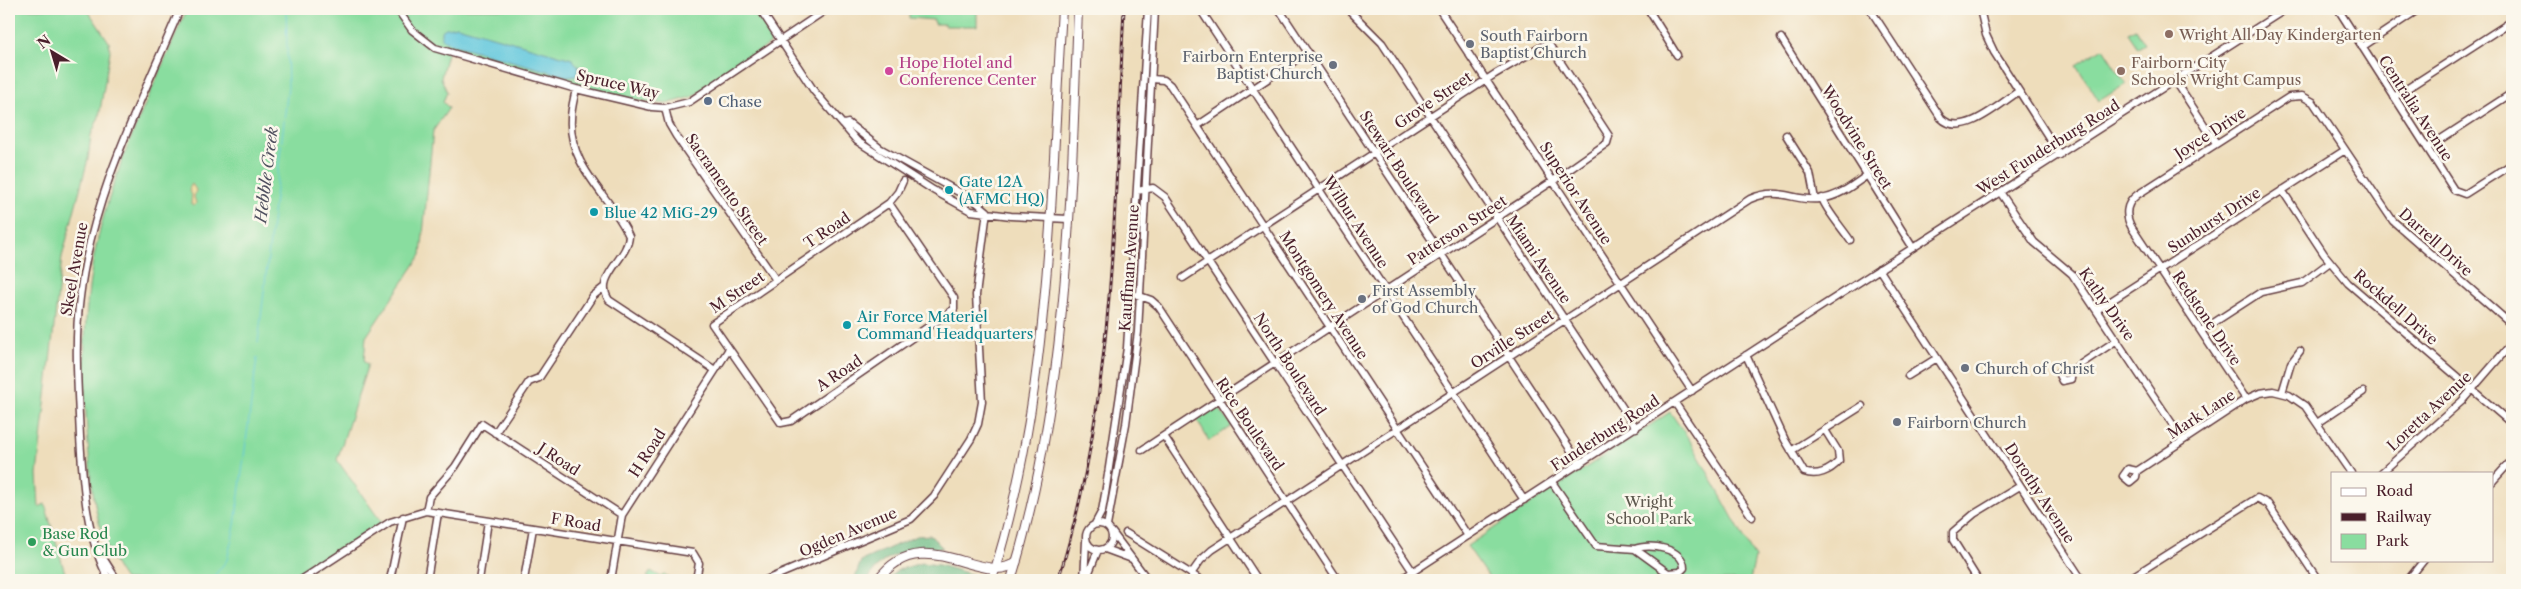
<svg xmlns="http://www.w3.org/2000/svg" width="2521" height="589" font-family="'Libre Caslon Text',serif">
<rect width="100%" height="100%" fill="#fbf7ec"/>
<filter id="ink" filterUnits="userSpaceOnUse"><feTurbulence type="fractalNoise" baseFrequency=".02" numOctaves="2"/><feDisplacementMap in="SourceGraphic" scale="10" xChannelSelector="R" yChannelSelector="G"/><feConvolveMatrix kernelMatrix="1 2 1 2 8 2 1 2 1" color-interpolation-filters="sRGB"/></filter>
<filter id="wash" filterUnits="userSpaceOnUse"><feTurbulence type="fractalNoise" baseFrequency=".0096" numOctaves="4" result="noise"/><feDisplacementMap in="SourceGraphic" scale="20" xChannelSelector="R" yChannelSelector="G"/><feGaussianBlur stdDeviation="1.12" result="paint"/><feColorMatrix in="noise" values="0 0 0 0 0 0 0 0 0 0 0 0 0 0 0 0 0 1.4 0 .05"/><feComposite in="paint" operator="in"/></filter>
<g filter="url(#wash)">
<rect width="100%" height="100%" fill="#edb"/>
<path fill="#89dd9f" stroke="#6a7e65" d="M9 9H87L109 42 110 51 99 117 91 135 88 159 62 257 37 474 39 507 45 504 67 580H9Z
M187 9H755L772 39 770 44 692 97 666 104 633 100 448 49 441 78 447 92 443 102 449 108 433 131 421 255 366 337 364 362 368 364 337 460 382 523 294 580H125C96 540 92 491 88 444 83 381 82 318 94 256 111 170 153 89 187 9Z
M909 9H977V26H945V24H935L934 20 909 18Z
M2135 29 2145 44 2138 48 2128 33Z
M2103 48 2126 84 2099 101 2076 65Z
M1217 406 1232 426 1209 441 1197 420Z
M1670 412 1691 442 1755 558 1750 580H1491L1467 546Z
M651 571 661 577 664 574 669 578 668 580H653L647 577Z"/>
<path fill="#6ebc86" stroke="#5c6e58" d="M930 535 943 548C913 548 883 551 868 580H854L861 561 916 536Z
M921 563 939 565 974 575 977 580H886L898 570Z"/>
<path fill="#eeda9e" stroke="#9c7c64" d="M192 184 196 190 194 197 196 203 194 206 191 204 192 195 189 189Z"/>
<path fill="#60c7dd" stroke="#557384" d="M457 26 572 59 579 67 576 76 570 77 558 74 451 44 441 38V31L446 28Z"/>
<g fill="none" stroke-linecap="round" stroke-linejoin="round">
<path stroke="#60c7dd" stroke-width="1" d="M258 343 288 87 286 9
M211 580 227 560 235 525 257 358"/>
</g>
</g>
<g filter="url(#ink)">
<g fill="none" stroke-linecap="round" stroke-linejoin="round">
<g stroke="#633c41" stroke-width="9">
<path id="minor" d="M397 9 412 30 435 48 576 89 652 107 665 108 689 102 827 9
M760 9 814 91 857 141 933 190 971 211 1011 216 1068 219
M1200 9 1524 500
M1279 9 1580 464
M1348 9 1382 43 1636 428
M1439 9 1692 391
M1648 9 1677 55
M1870 9 1941 118C1962 139 2000 104 2019 91
M1980 9 1986 35 1994 52 2060 155
M2338 9 2454 190 2465 194 2512 164
M1781 38 1913 248
M2362 47 2419 9
M1152 79 1164 80 1170 85 1468 536
M2175 80 2216 143
M576 89C574 99 571 109 571 119 568 167 611 196 629 236 628 259 593 277 609 300L715 370
M2394 97 2512 21
M665 108 669 124 676 136 776 280
M844 124 848 123 881 149 975 201 987 211
M1197 126 1308 52
M1786 135 1810 173 1815 199
M2427 148 2512 93
M2282 190 2324 254 2348 283 2512 424
M1137 191 1153 188 1165 197 1413 572
M2000 192 2034 242 2072 274 2183 440
M1822 198C1826 210 1842 228 1850 240
M889 203 954 298V309L791 421 781 423 712 324 889 203 898 192 903 181
M1879 269 2082 580
M1137 295 1151 300 1159 307 1338 580
M2097 310 2345 150
M2201 331 2261 292 2302 283 2330 262
M1746 355 1785 440 1804 472C1817 477 1830 471 1839 461L1838 451 1825 430
M2072 370 2071 379 2062 381 2058 373 2062 369 2072 370 2117 340
M1908 376 1937 358
M2282 393 2291 363 2300 351
M2246 399 2132 228C2125 216 2125 204 2137 195L2289 97 2302 96 2313 102 2393 221 2512 325
M1675 403 1752 517
M2317 423 2363 392
M495 433 529 382 539 378 593 296 603 288
M1164 436 1258 580
M1142 450 1553 181 1607 143 1609 136 1548 43 1495 74 1183 278
M1791 451 1862 406
M2137 471 2136 477 2130 482 2123 476 2128 469 2137 471 2246 399 2260 393 2273 391 2289 395 2305 406 2351 473
M2381 473 2462 401 2512 343
M1552 482 1596 546 1635 549 1668 573 1680 572 1684 568C1684 548 1649 543 1635 549
M2492 482 2512 460
M426 511 429 497 455 467 482 424 622 515
M1086 537a13 13 0 1 1 26 0a13 13 0 1 1-26 0Z
M1095 524 1102 511 1105 494 1127 348 1148 9
M1107 526 1126 424 1138 332 1155 9
M1112 532 1148 580
M1126 533 1201 580
M1105 549 1132 559
M98 550 117 580
M1191 574 1201 560 1212 550 1750 199C1781 186 1792 202 1820 199 1838 197 1852 186 1866 176
M1087 577 1098 550
M109 580C86 537 83 485 80 437 78 390 74 343 80 297 92 195 141 102 180 9
M301 580 390 522 426 511 693 553 699 563 696 580
M390 580 403 517
M427 580 438 513
M479 580 488 521
M524 580 533 528
M611 580 622 515 729 349
M766 580 911 519 934 496 971 439 978 424 982 402 976 295 987 211
M1084 580 1086 541
M1400 580 1822 306 2286 9
M1978 580 1953 540V532L1974 514 2020 486
M2127 580 2257 498 2268 504 2318 580
M2408 580 2424 560"/>
</g>
<g stroke="#633c41" stroke-width="10">
<path id="major" d="M994 573C1051 387 1050 201 1062 9
M1011 580C1068 396 1071 200 1078 9"/>
</g>
<g stroke="#633c41" stroke-width="11">
<path id="highway" d="M878 580C922 519 984 589 1016 562"/>
</g>
<use href="#minor" stroke="#fff" stroke-width="6"/>
<use href="#major" stroke="#fff" stroke-width="8"/>
<use href="#highway" stroke="#fff" stroke-width="9"/>
<g stroke="#4a1f2b" stroke-width="3">
<path id="rail" d="M1058 580C1116 400 1114 196 1124 9"/>
</g>
<use href="#rail" stroke="#fbf7ec" stroke-width="1" stroke-dasharray="4" stroke-linecap="butt"/>
</g>
</g>
<g fill="#8d6e63" stroke="#fbf7ec" stroke-width="2">
<circle cx="2169" cy="34" r="5"/>
<circle cx="2121" cy="71" r="5"/>
</g>
<g fill="#6b7280" stroke="#fbf7ec" stroke-width="2">
<circle cx="1470" cy="44" r="5"/>
<circle cx="1333" cy="65" r="5"/>
<circle cx="1362" cy="299" r="5"/>
<circle cx="1965" cy="368" r="5"/>
<circle cx="1897" cy="422" r="5"/>
</g>
<circle fill="#d1479c" stroke="#fbf7ec" stroke-width="2" cx="889" cy="71" r="5"/>
<circle fill="#5c6f8a" stroke="#fbf7ec" stroke-width="2" cx="708" cy="101" r="5"/>
<g fill="#0f9aa8" stroke="#fbf7ec" stroke-width="2">
<circle cx="949" cy="190" r="5"/>
<circle cx="594" cy="212" r="5"/>
<circle cx="847" cy="325" r="5"/>
</g>
<circle fill="#2e9e5b" stroke="#fbf7ec" stroke-width="2" cx="32" cy="542" r="5"/>
<g text-anchor="middle" dominant-baseline="central" stroke-width="5" stroke-linejoin="round" paint-order="stroke">
<g font-size="15" fill="#785e54" stroke="#fbf7ec" text-anchor="start">
<text x="2179" y="34">Wright All Day Kindergarten</text>
<text x="2131" y="62">Fairborn City<tspan x="2131" dy="17">Schools Wright Campus</tspan></text>
</g>
<g font-size="15" fill="#5b616d" stroke="#fbf7ec" text-anchor="start">
<text x="1480" y="35">South Fairborn<tspan x="1480" dy="17">Baptist Church</tspan></text>
<text x="1323" y="56" text-anchor="end">Fairborn Enterprise<tspan x="1323" dy="17">Baptist Church</tspan></text>
<text x="1372" y="290">First Assembly<tspan x="1372" dy="17">of God Church</tspan></text>
<text x="1975" y="368">Church of Christ</text>
<text x="1907" y="422">Fairborn Church</text>
</g>
<g font-size="15" fill="#b23c85" stroke="#fbf7ec" text-anchor="start">
<text x="899" y="62">Hope Hotel and<tspan x="899" dy="17">Conference Center</tspan></text>
</g>
<g font-size="15" fill="#4a1f2b" stroke="#fbf7ec">
<text transform="translate(618 84) rotate(13)">Spruce Way</text>
<text transform="translate(1433 100) rotate(-34)">Grove Street</text>
<text transform="translate(2416 108) rotate(57)">Centralia Avenue</text>
<text transform="translate(2210 133) rotate(-33)">Joyce Drive</text>
<text transform="translate(1857 137) rotate(58)">Woodvine Street</text>
<text transform="translate(2048 147) rotate(-32)">West Funderburg Road</text>
<text transform="translate(1399 167) rotate(57)">Stewart Boulevard</text>
<text transform="translate(727 189) rotate(55)">Sacramento Street</text>
<text transform="translate(1576 193) rotate(57)">Superior Avenue</text>
<text transform="translate(2214 220) rotate(-33)">Sunburst Drive</text>
<text transform="translate(1356 222) rotate(57)">Wilbur Avenue</text>
<text transform="translate(827 230) rotate(-34)">T Road</text>
<text transform="translate(1457 230) rotate(-33)">Patterson Street</text>
<text transform="translate(2436 242) rotate(42)">Darrell Drive</text>
<text transform="translate(1539 259) rotate(56)">Miami Avenue</text>
<text transform="translate(1129 268) rotate(-86)">Kauffman Avenue</text>
<text transform="translate(74 269) rotate(-80)">Skeel Avenue</text>
<text transform="translate(737 292) rotate(-34)">M Street</text>
<text transform="translate(1324 295) rotate(57)">Montgomery Avenue</text>
<text transform="translate(2107 304) rotate(55)">Kathy Drive</text>
<text transform="translate(2396 307) rotate(41)">Rockdell Drive</text>
<text transform="translate(2207 318) rotate(56)">Redstone Drive</text>
<text transform="translate(1512 339) rotate(-33)">Orville Street</text>
<text transform="translate(1290 364) rotate(57)">North Boulevard</text>
<text transform="translate(839 373) rotate(-34)">A Road</text>
<text transform="translate(2429 411) rotate(-43)">Loretta Avenue</text>
<text transform="translate(2201 414) rotate(-33)">Mark Lane</text>
<text transform="translate(1250 424) rotate(56)">Rice Boulevard</text>
<text transform="translate(1605 433) rotate(-33)">Funderburg Road</text>
<text transform="translate(647 453) rotate(-57)">H Road</text>
<text transform="translate(559 459) rotate(33)">J Road</text>
<text transform="translate(2040 493) rotate(57)">Dorothy Avenue</text>
<text transform="translate(576 522) rotate(9)">F Road</text>
<text transform="translate(848 532) rotate(-23)">Ogden Avenue</text>
</g>
<g font-size="15" fill="#4e5e75" stroke="#fbf7ec" text-anchor="start">
<text x="718" y="101">Chase</text>
</g>
<g font-size="15" fill="#0d838f" stroke="#fbf7ec" text-anchor="start">
<text x="959" y="181">Gate 12A<tspan x="959" dy="17">(AFMC HQ)</tspan></text>
<text x="604" y="212">Blue 42 MiG-29</text>
<text x="857" y="316">Air Force Materiel<tspan x="857" dy="17">Command Headquarters</tspan></text>
</g>
<g font-size="15" fill="#5d584e" stroke="#fbf7ec">
<text x="1649" y="501">Wright<tspan x="1649" dy="17">School Park</tspan></text>
</g>
<g font-size="15" fill="#27864d" stroke="#fbf7ec" text-anchor="start">
<text x="42" y="533">Base Rod<tspan x="42" dy="17">&amp; Gun Club</tspan></text>
</g>
<g font-size="16" font-style="italic" fill="#515160" stroke="#fbf7ec">
<text transform="translate(266 175) rotate(-83)">Hebble Creek</text>
</g>
</g>
<rect width="2521" height="589" fill="none" stroke="#fbf7ec" stroke-width="30"/>
<rect x="2331" y="472" width="162" height="90" fill="#fbf7ec" stroke="#b4a19f"/>
<rect x="2341" y="488" width="25" height="8" fill="#ffffff" stroke="#b4a19f"/>
<text x="2376" y="496" font-size="15" fill="#4a1f2b">Road</text>
<rect x="2341" y="513" width="25" height="8" fill="#4a1f2b" stroke="#b4a19f"/>
<text x="2376" y="522" font-size="15" fill="#4a1f2b">Railway</text>
<rect x="2341" y="534" width="25" height="15" fill="#89dd9f" stroke="#b4a19f"/>
<text x="2376" y="546" font-size="15" fill="#4a1f2b">Park</text>
<g transform="translate(52 52) rotate(322)" stroke="#fbf7ec" stroke-width="4" paint-order="stroke">
<path d="M0-4L9 19L0 12L-9 19Z" fill="#4a1f2b"/>
<text y="-8" font-size="14" font-weight="bold" text-anchor="middle" fill="#4a1f2b">N</text>
</g>
</svg>
